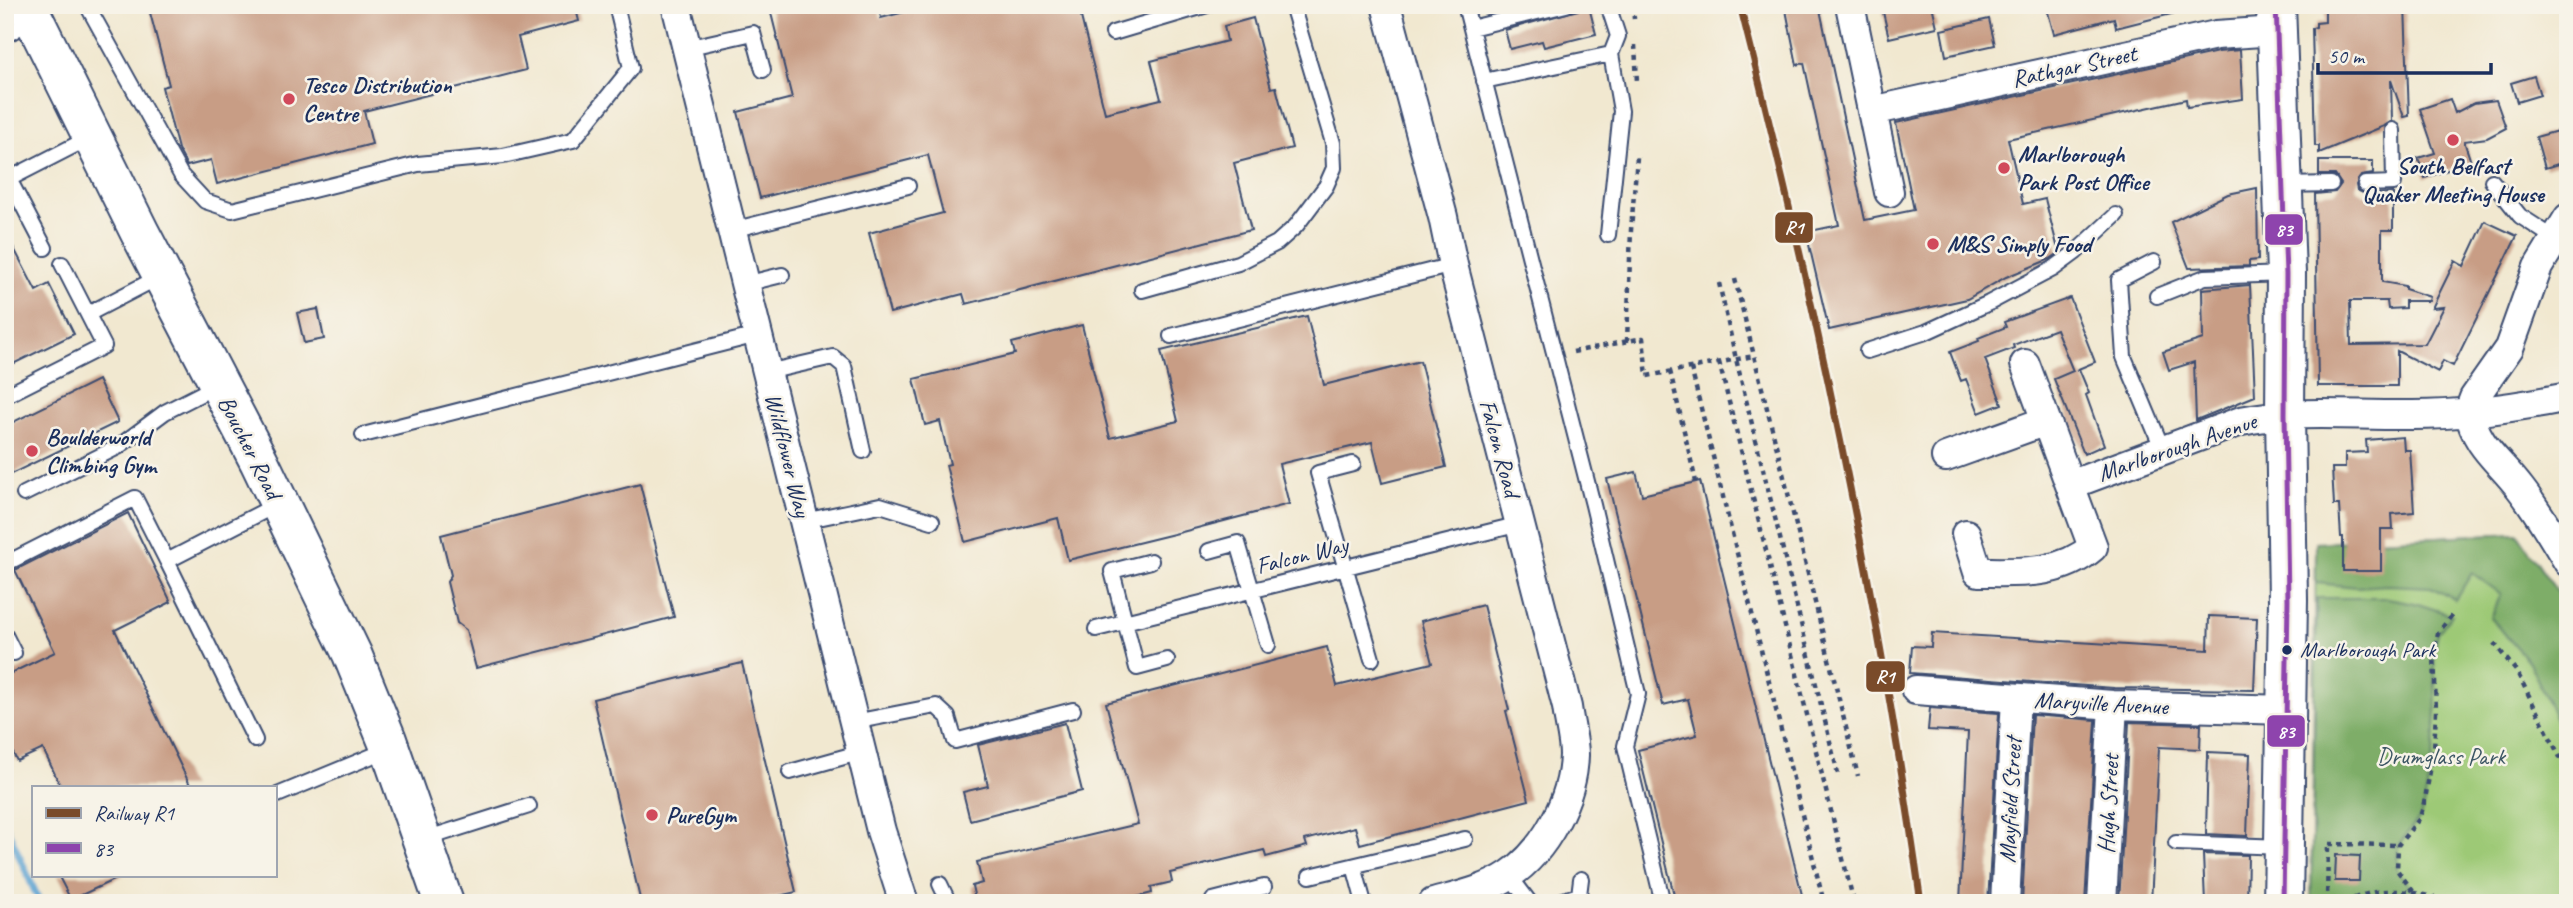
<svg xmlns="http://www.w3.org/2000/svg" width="2573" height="908" font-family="Caveat,sans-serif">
<rect width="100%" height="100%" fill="#f7f3e8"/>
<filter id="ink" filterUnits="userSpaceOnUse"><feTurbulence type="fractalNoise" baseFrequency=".0143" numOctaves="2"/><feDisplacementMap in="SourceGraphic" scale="14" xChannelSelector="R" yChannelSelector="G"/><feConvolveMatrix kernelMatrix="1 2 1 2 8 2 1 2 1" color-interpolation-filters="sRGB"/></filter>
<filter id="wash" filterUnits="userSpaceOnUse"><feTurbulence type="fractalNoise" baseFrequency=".00686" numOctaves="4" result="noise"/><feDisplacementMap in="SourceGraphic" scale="28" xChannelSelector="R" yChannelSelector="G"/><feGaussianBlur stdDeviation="1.57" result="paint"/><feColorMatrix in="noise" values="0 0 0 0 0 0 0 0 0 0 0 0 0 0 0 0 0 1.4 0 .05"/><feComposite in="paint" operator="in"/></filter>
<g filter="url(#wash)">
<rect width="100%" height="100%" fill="#f1e8d0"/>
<path fill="#9dc976" stroke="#5c7c6a" stroke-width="2" d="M2517 533 2568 608V903H2311L2316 543Z"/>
<path fill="#7ead67" stroke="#4c6e62" stroke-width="2" d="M2517 533 2568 608V728L2558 723 2529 662 2491 618 2501 594 2472 573 2455 600 2431 587 2387 585 2357 587 2316 583V543Z
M2317 598H2388L2415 603 2452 615 2438 633 2434 652 2436 711 2434 749 2425 799 2420 818 2398 845 2397 870 2413 891 2435 897H2365L2358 903H2311Z"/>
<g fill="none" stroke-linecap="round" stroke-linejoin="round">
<path stroke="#5ca3d2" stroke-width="7" d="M5 824 40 903"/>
</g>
<g id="blocks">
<path fill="#c89d85" d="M148 5H575L579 21 518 37 526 70 364 111 372 144 217 184 211 160 187 166 178 149 162 87 169 85Z
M785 5H878L881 18 932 5H1078L1105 113 1161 99 1151 61 1227 41 1224 26 1253 18 1271 88 1276 87 1292 148 1234 163 1251 230 966 304 963 294 890 313 869 233 943 213 928 155 760 198 738 112 792 98 770 9Z
M1785 5H1819L1865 220 1914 210 1896 123 2218 52 2240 50 2243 99 2187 107 2186 99 2008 139 2023 204 2045 199 2059 253 2050 259 2006 277 1967 299 1829 330 1806 232 1839 225 1804 63 1797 65Z
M1912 5H1932L1937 27 1889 38 1883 12Z
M2046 5H2178L2179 12 2116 28 2114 18 2054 34Z
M2325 5H2405L2409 116 2404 117 2391 80 2392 121 2384 126 2319 153V146H2315L2312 28 2316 27V23L2325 22Z
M1589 7 1596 34 1544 47 1542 41 1510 49 1505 30Z
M1989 19 1995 45 1946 56 1941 30Z
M2534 76 2540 95 2517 102 2511 83Z
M2450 99 2455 113 2474 103 2496 100 2506 128 2487 138 2464 141 2471 162 2425 178 2418 158 2435 153 2420 109Z
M2568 128V161L2545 168 2536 137Z
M2319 161H2373V174L2361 176 2356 185 2357 190 2365 194 2393 193V230H2382V282L2405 286V289L2430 297 2429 301H2405V308L2388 309 2387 301H2350L2351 345 2425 344 2444 307 2432 308 2455 261 2464 266 2485 221 2517 236 2453 366 2443 361 2438 372 2397 351V386H2318L2315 194 2335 192 2341 184 2335 175H2319Z
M2257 188 2258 260 2249 261V266L2189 268 2171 222 2228 194Z
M5 231 36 291 49 284 74 334 5 368Z
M2250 285 2255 396 2196 420 2194 362 2169 370 2163 352 2203 339 2202 289Z
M2070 298 2095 362 2076 370 2079 369 2089 393 2086 395 2104 445 2084 454 2054 379 2073 371 2056 329 2013 345 2014 348 1985 359 2002 404 1979 413 1966 379 1961 381 1950 352 1979 341 1978 338 2006 327 2004 322Z
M318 309 324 339 304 343 297 313Z
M1307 316 1324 385 1420 361 1446 467 1382 483 1372 442 1279 464 1289 504 1182 532 1068 560 1058 518 965 542 946 465 950 464 940 421 925 425 914 379 1015 354 1012 343 1082 325 1110 438 1178 421 1161 351Z
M98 380 118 422 5 477V426Z
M2403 437 2404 450H2410L2414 512 2392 514 2393 529H2381V571H2343V537H2341L2339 505H2334L2332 468H2345V453L2367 452 2366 440Z
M1636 472 1642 495 1700 481 1804 903H1676L1638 750 1697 735 1688 699 1663 705 1607 479Z
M640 484 674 617 476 668 466 630 457 623 447 582 451 575 441 535Z
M128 513 171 602 115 630 191 787H61L43 749 17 761 5 737V676L55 652 15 570Z
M1483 605 1509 710 1506 711 1529 800 1360 844 1355 827 1305 840 1307 846 1266 857 1264 850 1170 873 1172 882 1151 887 1152 893 1114 903H976L972 886 982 883 977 862 1138 824 1106 703 1327 647 1337 686 1432 663 1421 621Z
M2209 616 2257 618 2254 690 2114 688 1910 673 1912 646 1931 647 1932 633 2208 650Z
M742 663 796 892 749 903H641L593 699Z
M1930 708 1999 713 1988 903H1960L1968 732 1928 730Z
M2032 715 2096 720 2085 903H2022Z
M2129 722 2201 724 2200 749 2159 747 2151 903H2119Z
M1065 723 1082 791 970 820 963 792 988 786 978 745Z
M2208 752 2250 754 2247 836 2206 834Z
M2203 854 2248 855 2247 903H2205Z
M2336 855 2360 856 2359 881H2335Z
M58 875H124L71 900Z"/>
</g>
</g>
<g filter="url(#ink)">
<use href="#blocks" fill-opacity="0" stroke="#3b4b6f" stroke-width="2"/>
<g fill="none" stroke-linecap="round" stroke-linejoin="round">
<g stroke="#3b4b6f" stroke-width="18">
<path id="lane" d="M87 5 181 175 205 201 232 210 418 164 503 156 573 140 631 68 616 5
M1465 5 1593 505 1638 694 1625 746 1663 903
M1471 28 1566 5
M1113 33 1207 5
M5 36 32 20
M686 48 753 33 763 70
M1484 81 1611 54 1618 36 1609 8 1604 5
M2492 181 2520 216 2554 238
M2365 184 2394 183 2393 130
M2285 185 2331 184
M732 230 908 186
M1608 235 1621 111 1611 54
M45 248 9 179 91 137
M2154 262 2119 280 2124 357 2163 450
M745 284 782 275
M1142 290 1238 263 1277 243 1296 226 1326 186 1334 168 1333 143 1292 5
M2157 296 2205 277 2285 274
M88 314 161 276
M1171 336 1453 265
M1867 351 1926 332 1989 303 2053 269 2076 252 2116 215
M767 372 833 357 844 366 863 451
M5 396 104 346 62 264
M363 435 757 335
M1353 464 1318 473 1372 659
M24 494 118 447 165 412 218 385
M804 521 880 505 932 521
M1209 551 1238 543 1268 645
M1151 561 1112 571 1137 668 1167 660
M5 564 135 498 167 561
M1096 629 1520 524
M5 635 14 653
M854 722 936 706 948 717 955 741 1073 710
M255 740 167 561 278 504
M790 772 862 752
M275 796 389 749
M425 839 529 806
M2176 843 2283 847
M1354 866 1364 903
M1509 875 1530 903
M1310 876 1465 839
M940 884 949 903
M1214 903 1213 900 1264 887
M1554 903 1579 895 1581 879"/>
</g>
<g stroke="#3b4b6f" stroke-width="32">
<path id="street" d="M676 5 881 831 904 903
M1386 5 1443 217 1453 265 1567 707C1569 723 1574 740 1574 755 1573 799 1545 851 1509 875 1487 890 1459 896 1433 903
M1850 5 1889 192
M1872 111 2216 35 2277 31
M2469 411 2474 398 2509 348 2538 267 2568 218
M2469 411C2476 447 2499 460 2520 488 2538 511 2553 537 2568 562
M1946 457 2046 421
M2070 485 2241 421C2297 409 2355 416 2413 415 2464 415 2518 407 2568 397
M1966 534 1978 572C2018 572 2060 576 2093 547L2025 364
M1916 690 2113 705 2287 710
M2005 903 2016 698
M2102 903 2113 705"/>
</g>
<g stroke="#3b4b6f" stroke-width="42">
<path id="secondary" d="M27 5 139 231 259 461 352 654 387 740 444 903"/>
</g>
<g stroke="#3b4b6f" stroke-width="42">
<path id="primary" d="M2276 5 2286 274 2285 414 2288 600 2283 903"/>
</g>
<path stroke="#3b4b6f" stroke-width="4.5" stroke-dasharray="5 5" stroke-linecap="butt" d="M1633 5 1634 19
M1635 45 1637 82
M1735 279 1858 776
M1719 283 1736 359 1839 778
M1627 342 1631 230 1637 157
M1573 352 1643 338 1647 376 1754 356
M1719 362 1854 903
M1691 368 1824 903
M1670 371 1696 482
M2494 643 2517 672 2568 773
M2413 891 2397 870 2398 845 2420 818 2425 799 2434 749 2436 711 2434 652 2438 633 2452 615
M2327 903 2328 844 2398 845
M2345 903C2377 884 2415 890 2450 903"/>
<use href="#lane" stroke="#fff" stroke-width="14"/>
<use href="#street" stroke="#fff" stroke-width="28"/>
<use href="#secondary" stroke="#fff" stroke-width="38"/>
<use href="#primary" stroke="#fff" stroke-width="38"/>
<g stroke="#f7f3e8" stroke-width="10">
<path id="bus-1" d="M2276 5 2286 274 2285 414 2288 600 2283 903"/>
</g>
<use href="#bus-1" stroke="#8e44ad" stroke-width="5"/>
<g stroke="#f7f3e8" stroke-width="12">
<path id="rail-1" d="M1740 5C1815 301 1879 601 1921 903"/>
</g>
<use href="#rail-1" stroke="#7a4b2a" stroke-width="7"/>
</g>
</g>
<g fill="#d1495b" stroke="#f7f3e8" stroke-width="2.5">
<circle cx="289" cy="99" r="7"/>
<circle cx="2453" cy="140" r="7"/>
<circle cx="2004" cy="168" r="7"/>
<circle cx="1933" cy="244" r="7"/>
<circle cx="32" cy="451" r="7"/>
<circle cx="652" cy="815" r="7"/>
</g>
<circle fill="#1b2f5e" stroke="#f7f3e8" stroke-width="2.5" cx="2287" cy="650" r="6"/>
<g text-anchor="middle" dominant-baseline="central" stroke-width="5" stroke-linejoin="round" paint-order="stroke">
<g font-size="22" fill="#1b2f5e" stroke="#f7f3e8" text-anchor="start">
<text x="2300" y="650">Marlborough Park</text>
</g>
<g font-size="24" fill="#1b2f5e" stroke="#f7f3e8">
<text transform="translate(2074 66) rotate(-12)">Rathgar Street</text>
<text transform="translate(250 447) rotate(63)">Boucher Road</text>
<text transform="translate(2177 447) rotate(-19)">Marlborough Avenue</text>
<text transform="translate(1500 448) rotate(75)">Falcon Road</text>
<text transform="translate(788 455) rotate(76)">Wildflower Way</text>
<text transform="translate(1302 555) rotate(-14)">Falcon Way</text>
<text transform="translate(2101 703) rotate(3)">Maryville Avenue</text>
<text transform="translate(2010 800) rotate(-87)">Mayfield Street</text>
<text transform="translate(2108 804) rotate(-87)">Hugh Street</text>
</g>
<g font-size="24" font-weight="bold" fill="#1b2f5e" stroke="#f7f3e8" text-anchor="start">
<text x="303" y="85">Tesco Distribution<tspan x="303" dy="28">Centre</tspan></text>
<text x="2018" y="154">Marlborough<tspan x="2018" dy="28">Park Post Office</tspan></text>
<text x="2453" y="166" text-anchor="middle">South Belfast<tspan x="2453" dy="28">Quaker Meeting House</tspan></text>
<text x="1947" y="244">M&amp;S Simply Food</text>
<text x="46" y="437">Boulderworld<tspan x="46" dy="28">Climbing Gym</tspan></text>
<text x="666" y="815">PureGym</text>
</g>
<g font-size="24" fill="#3c5664" stroke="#f7f3e8">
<text x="2441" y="756">Drumglass Park</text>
</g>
</g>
<g stroke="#f7f3e8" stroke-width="2.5">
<rect x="1774" y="211" width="40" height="33" rx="7" fill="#7a4b2a"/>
<rect x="2264" y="213" width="40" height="33" rx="7" fill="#8e44ad"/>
<rect x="1865" y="660" width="41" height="33" rx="7" fill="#7a4b2a"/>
<rect x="2266" y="714" width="40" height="34" rx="7" fill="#8e44ad"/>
</g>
<g font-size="19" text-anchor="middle" font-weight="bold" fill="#fff">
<text x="1794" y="234">R1</text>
<text x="2284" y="236">83</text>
<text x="1885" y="683">R1</text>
<text x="2286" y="738">83</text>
</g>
<rect width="2573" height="908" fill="none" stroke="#f7f3e8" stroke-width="28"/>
<rect x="32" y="786" width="245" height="91" fill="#f7f3e8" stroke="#9fa5b1" stroke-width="2"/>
<rect x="46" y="808" width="35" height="10" fill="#7a4b2a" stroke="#9fa5b1" stroke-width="2"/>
<text x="94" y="820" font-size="21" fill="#1b2f5e">Railway R1</text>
<rect x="46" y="843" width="35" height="10" fill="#8e44ad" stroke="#9fa5b1" stroke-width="2"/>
<text x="94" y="856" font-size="21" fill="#1b2f5e">83</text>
<path d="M2318 63v10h173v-10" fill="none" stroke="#1b2f5e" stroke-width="3.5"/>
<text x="2328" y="63" font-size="21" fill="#1b2f5e" stroke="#f7f3e8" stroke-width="5" paint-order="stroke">50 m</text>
</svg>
